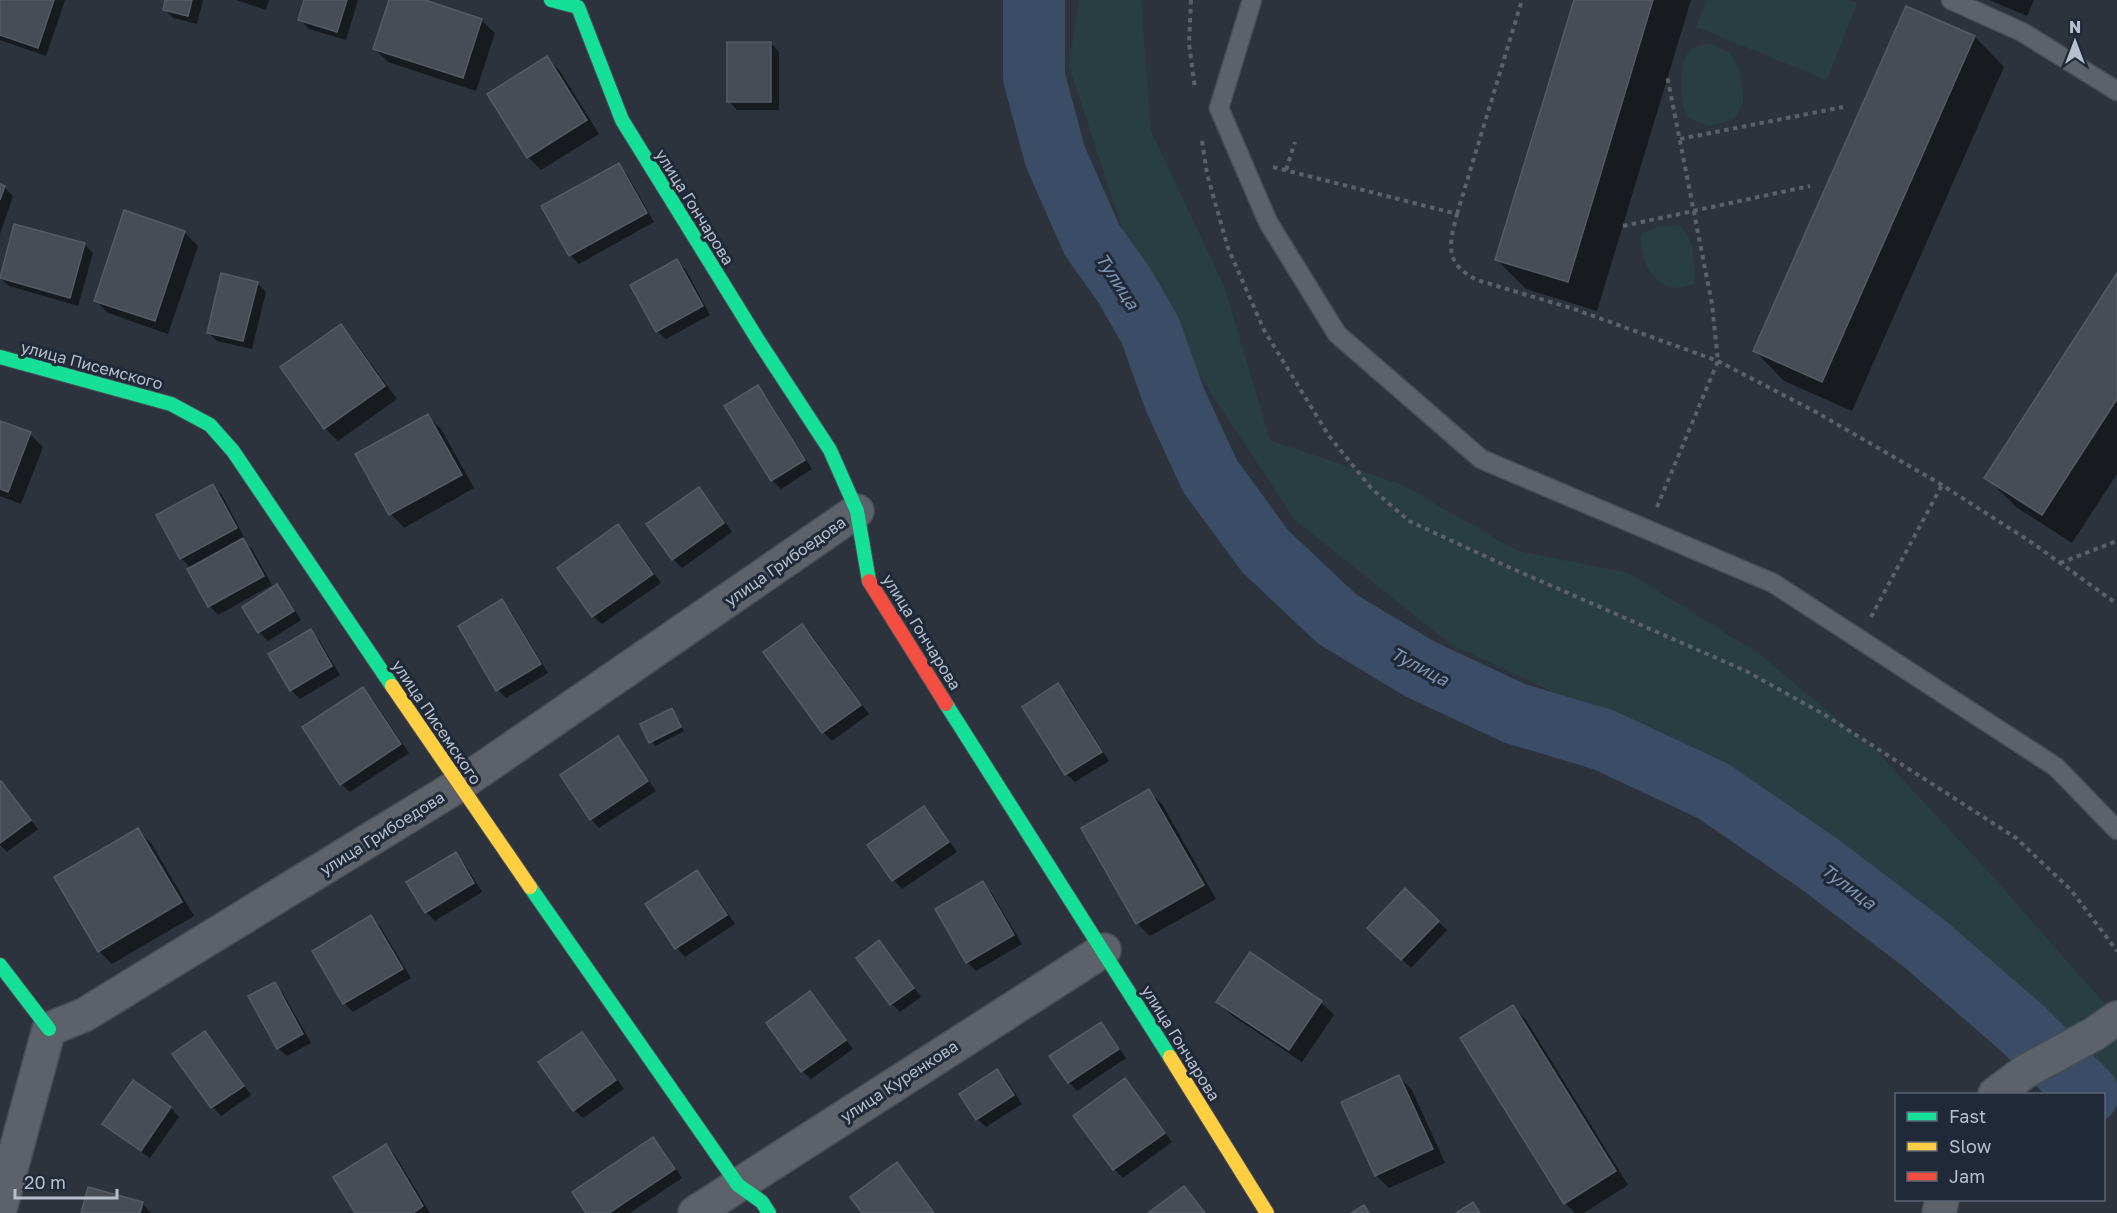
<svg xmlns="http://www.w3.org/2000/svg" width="2117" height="1213" font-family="'Golos Text',sans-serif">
<rect width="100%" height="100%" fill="#2c333d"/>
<path fill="#293e43" d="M1079 0H1141L1151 131 1224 286 1270 440 1402 485 1518 551 1629 573 1758 653 1877 752 1987 870 2117 1018V1108L2000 984 1726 773 1450 644 1295 520 1142 289 1069 66Z
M1707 0H1848L1857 3 1827 80 1696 27Z
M1712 44 1730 53 1739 69 1743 90V104L1734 119 1711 126 1687 118C1681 102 1675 60 1693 48 1698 45 1706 45 1712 44Z
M1678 225C1696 236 1694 265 1695 284 1689 285 1681 288 1676 288 1651 286 1637 254 1642 233L1656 227Z"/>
<path fill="#0007" d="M2 0H65L46 56 0 40Z
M167 0H203L197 24 173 18 164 9Z
M236 0H269L266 10Z
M306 0H358L346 40 309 29 300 20Z
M391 0H420L481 20 495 33 476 91 388 62 375 49Z
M1575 0H1691L1597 311 1526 289 1497 260Z
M1989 0H2034L2027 16Z
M1907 8 1975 37 2004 67 1852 411 1784 381 1755 351Z
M771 43 779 52V110H737L729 101Z
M547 58 560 71 599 134 541 170 528 157Z
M618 165 627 174 654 222 579 264 570 255Z
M0 185 4 187 13 196 0 234Z
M125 212 185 233 198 246 168 334 108 313 95 300Z
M84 244 93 253 78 306 9 286 0 278Z
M677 261 686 270 710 315 666 339 657 331Z
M2117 276V474L2072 543 2016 507 1986 477Z
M257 283 266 292 252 349 217 341 208 332Z
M340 326 353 339 397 399 338 441 325 428Z
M758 387 766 396 812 469 781 489 772 480Z
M428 416 441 429 474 488 404 528 391 514 357 455Z
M0 422 30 434 43 447 21 504 0 496Z
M213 486 222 495 244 537 241 539 252 549 272 585 218 615 210 606 189 570 192 569 181 558Z
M698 489 707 498 732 532 682 568 673 559 648 525Z
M618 526 627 535 661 583 602 624 593 616Z
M277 586 285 595 301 620 268 641 259 632Z
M502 601 510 610 548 673 506 698 498 690Z
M802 626 811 634 869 714 832 741 823 732 765 653Z
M310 631 319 640 340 675 300 699 291 690Z
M1058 685 1067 694 1109 761 1075 782 1066 774Z
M363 689 371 697 409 753 350 792 341 784Z
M672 710 684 731 655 746 642 725Z
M618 738 626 747 656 791 599 828 591 819Z
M1 783 38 829 7 852 0 845Z
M1149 791 1162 804 1216 899 1150 936 1137 923Z
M924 808 932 816 957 852 902 889 894 880 869 845Z
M138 830 151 843 194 916 112 964 99 951Z
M455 854 464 863 482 892 435 921 426 912Z
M696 872 705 880 735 924 685 957 677 948Z
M983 883 991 892 1022 944 976 971 967 962Z
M1405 891 1447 930 1411 968 1370 928Z
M371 917 380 926 411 978 353 1012 344 1003Z
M879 942 888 951 921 997 900 1012 892 1004Z
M275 984 283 993 311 1043 287 1056 278 1048Z
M810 993 819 1002 853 1049 811 1079 802 1071Z
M1218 1002H1321L1334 1015 1302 1062 1231 1015Z
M1513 1007 1526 1020 1628 1185 1584 1213H1575L1565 1203Z
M1101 1024 1109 1033 1126 1058 1077 1091 1069 1082Z
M205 1033 213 1041 251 1095 221 1116 213 1107 175 1054Z
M582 1034 590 1042 624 1089 583 1118 574 1110Z
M997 1071 1006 1079 1022 1104 986 1127 977 1119Z
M1399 1077 1412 1090 1445 1163 1389 1188 1376 1175Z
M1125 1080 1133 1089 1172 1142 1123 1178 1114 1169 1076 1116Z
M133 1082 171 1108 179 1117 150 1158 113 1132 104 1123Z
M653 1139 662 1148 682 1178 630 1213H588Z
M386 1146 395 1155 430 1213H356Z
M897 1164 906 1173 935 1213H864Z
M142 1203 151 1213H83Z"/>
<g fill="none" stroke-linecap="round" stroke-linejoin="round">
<path stroke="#3b4c67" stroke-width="62" d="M1034 0V77L1055 156 1092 240 1124 285 1150 330 1175 400 1210 476 1265 551 1337 619 1420 669 1514 713 1604 740 1713 791 1818 863 1925 944 2023 1029 2088 1094"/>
</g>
<path fill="#474c55" stroke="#555b64" stroke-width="1.5" d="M0 0H54L38 48 0 35Z
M165 0H192L188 16 163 10Z
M304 0H347L337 32 298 20Z
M389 0H425L482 19 463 78 373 49Z
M1574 0H1653L1568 282 1495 260Z
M1906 6 1975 36 1822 382 1753 351Z
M727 42H771V102H727Z
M547 56 587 120 527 158 487 94Z
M619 163 647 213 569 256 541 206Z
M0 184 5 186 0 200Z
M124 210 185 231 155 321 94 301Z
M14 224 85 243 70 298 0 278Z
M677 259 703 306 656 332 630 285Z
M221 273 258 282 243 341 207 333Z
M2117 273V399L2042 515 1984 478Z
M341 324 385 386 324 429 280 367Z
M758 385 805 460 771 481 724 406Z
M428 414 462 475 389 515 355 454Z
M0 421 31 432 8 492 0 489Z
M213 484 237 528 180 559 156 515Z
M699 487 724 523 672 560 646 524Z
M618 524 653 574 592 617 557 568Z
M243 538 264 576 208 607 187 569Z
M277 584 294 611 258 633 242 607Z
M502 599 541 664 496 691 458 626Z
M802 624 861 705 822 733 763 652Z
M311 629 332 666 290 691 268 654Z
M1058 683 1102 752 1065 775 1022 707Z
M363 687 401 744 340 785 302 727Z
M672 708 681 727 649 743 640 724Z
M618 736 648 781 590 820 560 775Z
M1 781 31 820 0 843V782Z
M1149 789 1204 885 1136 924 1081 828Z
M924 806 949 842 892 881 867 845Z
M138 828 182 902 98 952 54 877Z
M456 852 474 883 425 913 406 882Z
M697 870 727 915 675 949 645 904Z
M983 881 1014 935 966 963 935 909Z
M1405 888 1439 921 1401 960 1367 928Z
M371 915 403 969 343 1004 312 951Z
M879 940 914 988 890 1005 856 958Z
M1250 952 1322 1001 1289 1050 1216 1002Z
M275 982 303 1034 277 1049 248 996Z
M810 991 846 1040 801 1072 766 1023Z
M1513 1005 1616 1171 1564 1204 1460 1038Z
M1101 1022 1119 1049 1068 1083 1049 1056Z
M205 1031 244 1086 211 1108 172 1054Z
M582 1032 616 1080 573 1111 538 1062Z
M997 1069 1014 1095 976 1120 959 1094Z
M1399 1075 1433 1149 1375 1176 1341 1102Z
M1125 1078 1165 1133 1113 1170 1073 1116Z
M133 1080 171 1107 141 1151 102 1124Z
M653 1137 675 1169 609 1213H586L572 1192Z
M386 1144 423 1206 413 1213H355L333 1177Z
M897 1162 934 1213H862L850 1197Z
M1184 1186 1205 1213H1148Z
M88 1187 143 1202 140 1213H81Z
M1473 1202 1480 1213H1456Z
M1364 1205 1369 1213H1351Z"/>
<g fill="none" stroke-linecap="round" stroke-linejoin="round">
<g stroke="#494e55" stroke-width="21">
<path id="lane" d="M1252 0 1219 108 1268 222 1337 334 1481 459 1773 583 2056 767 2117 830
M1951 0 2022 32 2117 91"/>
</g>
<g stroke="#494e55" stroke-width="36">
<path id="street" d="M1995 1094 2026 1071 2094 1034 2117 1018
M0 1209 49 1029 84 1015 459 785 857 511
M695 1213 1104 950
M1939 1213 1942 1200"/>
</g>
<g stroke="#494e55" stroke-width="16">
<path id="fast" d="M551 0 578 7 622 120 758 340 830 450 857 511 869 581
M0 357 171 404 210 425 233 451 392 686
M946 704 1170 1057
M530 887 738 1185 762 1202 769 1213
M0 965 49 1029"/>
</g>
<g stroke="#494e55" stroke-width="16">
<path id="slow" d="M392 686 530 887
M1170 1057 1267 1213"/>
</g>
<g stroke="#494e55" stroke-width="16">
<path id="jam" d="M869 581 946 704"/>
</g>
<path stroke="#5b6166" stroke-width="4" stroke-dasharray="4.5 4.5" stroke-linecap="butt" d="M1191 0 1189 44 1195 89
M1680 139 1843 107
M1202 141 1207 174 1228 248 1264 330 1329 436 1371 488 1409 521 1504 565 1746 671 1825 715 2016 838 2071 890 2117 951
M1273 167 1457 214C1449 246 1444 263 1477 280L1574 309 1718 361 1816 412 1942 485 2031 542 2117 604
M1286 170 1295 142
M1457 214 1522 0
M1623 226 1810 186
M1657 507 1718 361 1712 304 1667 75
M2060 563 2117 541
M1871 617 1942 485"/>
<use href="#lane" stroke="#5d626a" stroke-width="18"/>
<use href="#street" stroke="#5d626a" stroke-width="33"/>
<use href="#fast" stroke="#16e098" stroke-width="14"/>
<use href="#slow" stroke="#ffcf43" stroke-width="14"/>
<use href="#jam" stroke="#f24e42" stroke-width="14"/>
</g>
<g text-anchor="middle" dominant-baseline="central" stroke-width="6" stroke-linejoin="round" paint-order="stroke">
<g font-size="16" fill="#b8bfcc" stroke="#1f2938">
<text transform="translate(695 207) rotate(58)">улица Гончарова</text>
<text transform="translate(92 365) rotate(15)">улица Писемского</text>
<text transform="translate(785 561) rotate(-35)">улица Грибоедова</text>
<text transform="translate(922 632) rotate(58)">улица Гончарова</text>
<text transform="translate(437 722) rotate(56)">улица Писемского</text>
<text transform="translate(382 833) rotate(-32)">улица Грибоедова</text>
<text transform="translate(1181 1043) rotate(58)">улица Гончарова</text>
<text transform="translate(899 1081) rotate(-33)">улица Куренкова</text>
</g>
<g font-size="18" font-style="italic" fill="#7f94b3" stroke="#1f2938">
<text transform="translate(1118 281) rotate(57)">Тулица</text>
<text transform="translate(1420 666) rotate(28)">Тулица</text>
<text transform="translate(1849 886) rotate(37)">Тулица</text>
</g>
</g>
<rect x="1895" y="1093" width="210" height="108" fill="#1f2938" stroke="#5c6573" stroke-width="1.5"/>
<rect x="1907" y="1112" width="30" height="9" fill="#16e098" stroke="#5c6573" stroke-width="1.5"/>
<text x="1949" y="1123" font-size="18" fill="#b8bfcc">Fast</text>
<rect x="1907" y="1142" width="30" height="9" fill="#ffcf43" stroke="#5c6573" stroke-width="1.5"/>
<text x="1949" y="1153" font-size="18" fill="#b8bfcc">Slow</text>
<rect x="1907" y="1172" width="30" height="9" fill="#f24e42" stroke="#5c6573" stroke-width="1.5"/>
<text x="1949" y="1183" font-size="18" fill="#b8bfcc">Jam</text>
<g transform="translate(2075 42)" stroke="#1f2938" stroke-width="4.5" paint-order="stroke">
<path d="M0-4.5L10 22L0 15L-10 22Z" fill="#b8bfcc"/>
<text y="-9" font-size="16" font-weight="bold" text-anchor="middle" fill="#b8bfcc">N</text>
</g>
<path d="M15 1189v9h102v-9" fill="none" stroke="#b8bfcc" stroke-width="3"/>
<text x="24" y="1189" font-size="18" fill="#b8bfcc" stroke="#1f2938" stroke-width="4.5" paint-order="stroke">20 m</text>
</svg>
